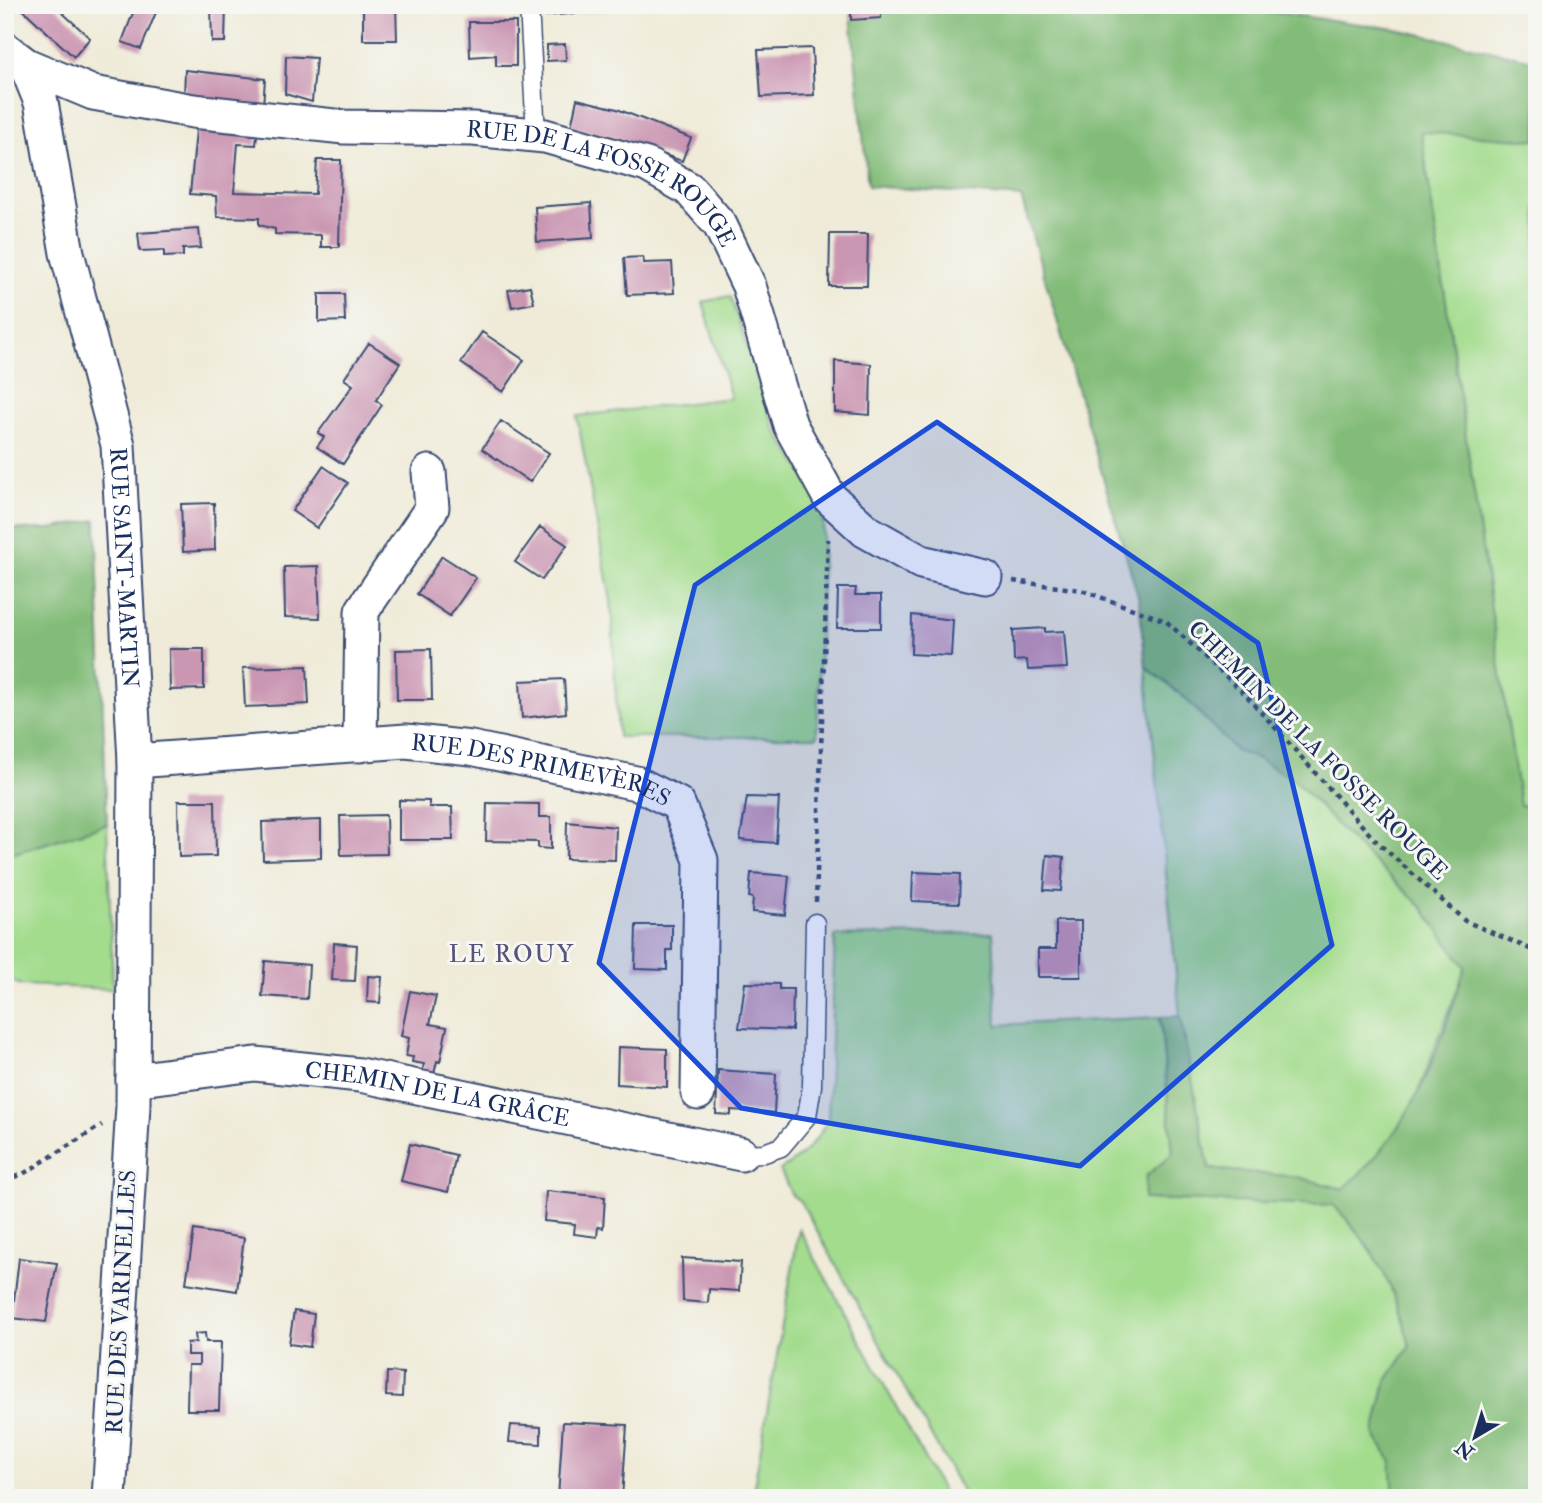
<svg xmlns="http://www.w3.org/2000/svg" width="1542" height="1503" font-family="'IM FELL Double Pica',serif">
<rect width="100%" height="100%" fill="#f6f6f2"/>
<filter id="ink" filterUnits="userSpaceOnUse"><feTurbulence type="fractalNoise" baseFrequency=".0143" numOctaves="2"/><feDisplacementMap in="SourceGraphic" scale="14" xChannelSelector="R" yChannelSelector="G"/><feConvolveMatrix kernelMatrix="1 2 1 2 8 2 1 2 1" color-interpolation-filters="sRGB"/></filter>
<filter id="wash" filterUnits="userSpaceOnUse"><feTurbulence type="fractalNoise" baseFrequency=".00686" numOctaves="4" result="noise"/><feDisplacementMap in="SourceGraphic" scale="28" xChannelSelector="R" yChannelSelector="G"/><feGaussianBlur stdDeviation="1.57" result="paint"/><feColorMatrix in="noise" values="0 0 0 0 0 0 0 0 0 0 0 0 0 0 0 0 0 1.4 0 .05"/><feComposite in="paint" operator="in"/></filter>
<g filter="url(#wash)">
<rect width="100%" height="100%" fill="#efebd8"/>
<path fill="#a3dc8d" stroke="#5f8676" stroke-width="2" d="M1421 131 1537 140V807L1520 806Z
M730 296 774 428 824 504 817 737H618L611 601 577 416 731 398 703 302Z
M1146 667 1185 698 1236 751 1256 758 1294 779 1353 842 1422 907 1466 967 1412 1108 1371 1165 1343 1189 1297 1177 1209 1169 1180 1016Z
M107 824 113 989 21 985 5 978V856Z
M993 933 997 1025 1160 1017 1173 1154 1146 1176 1144 1199 1333 1205C1374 1245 1397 1291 1410 1346L1386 1382 1374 1434 1391 1460 1394 1498H966L801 1202 792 1195 780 1170C802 1157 817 1142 828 1119L835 936Z
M799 1229 946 1498H752Z"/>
<path fill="#82bc78" stroke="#4e766b" stroke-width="2" d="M850 5H1220L1397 29 1537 61V140L1421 132 1520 805 1537 807V1498H1394L1391 1460 1374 1434 1386 1382 1410 1346C1397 1291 1374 1245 1333 1205L1144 1199 1146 1176 1173 1154 1160 1017 1180 1016 1209 1169 1297 1177 1343 1189C1414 1128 1438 1054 1465 967L1422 907 1353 842 1294 779 1256 758 1236 751 1185 698 1146 667 1139 600 1021 197 868 186Z
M96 520 107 824 5 856V529H50Z"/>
<g id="blocks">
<path fill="#ca96b2" d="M18 5H54L90 38 74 57Z
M136 5H159L141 49 122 42Z
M211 5H226L225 42H212Z
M363 5H396L397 40H363Z
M544 5H601L602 11 545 16Z
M881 6V18L851 20V8Z
M469 22H516V66H496V55L470 57Z
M565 44 566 60 547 61V45Z
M812 48 814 95 761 97 758 50Z
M286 56 316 58 312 102 285 94Z
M185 70 265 79 263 106 184 97Z
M577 99 617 109 691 138 682 161 619 139 571 127Z
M197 120 258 126 256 145 238 144 234 192 315 194 317 160H341L339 247H321V235L275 234V229L259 225V218L217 217 216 196 190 194Z
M591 203 593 238 537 242 535 207Z
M199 229 201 248 183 249V256L164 257V250L140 251 138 233Z
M830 234H868L867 286H829Z
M643 257 644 263 672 262 674 293 627 295 624 258Z
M530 286 534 303 512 307 508 290Z
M319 294H344L345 321 319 322Z
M482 332 524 360 503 392 461 363Z
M369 343 400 363 376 400 382 405 343 464 317 447 324 437 318 433 353 385 344 379Z
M835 361 871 364 870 415 835 412Z
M501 421 549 453 530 482 482 449Z
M323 466 348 483 317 528 292 511Z
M214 503 215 550 183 552 181 504Z
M540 527 567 545 542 580 515 562Z
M442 556 476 578 450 616 417 594Z
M318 566 320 618 285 617 284 567Z
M838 588H856L855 595H881V628H837Z
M912 615 953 620 951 656 911 654Z
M1045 628V632L1064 631 1067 668 1028 670 1027 660 1014 661 1013 630Z
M169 649H204V689L170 690Z
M431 649 432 700H397L396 650Z
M307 666 309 704 245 707 243 668Z
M564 679 566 713 522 718 520 681Z
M747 797 779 798 776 843 740 840Z
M399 800 429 801V807H452L453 840H399Z
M178 801H215L216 856 179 857Z
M487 803 539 804V817H551V849L538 848V842L486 841Z
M386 815 387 854 341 855 340 816Z
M321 820V858L263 860 262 822Z
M567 822 616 827 615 860 566 859Z
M1047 855 1064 857 1061 891 1044 890Z
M913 872 960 874 959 903 912 901Z
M751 873 789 876 785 915 752 912 753 898 749 897Z
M1056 921H1081V977H1038V949H1056Z
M636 925H672V950H667V970L635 969Z
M334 943 357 945 355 981 332 980Z
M265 961 309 965 307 999 262 996Z
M368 976 382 977 380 1003 367 1002Z
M745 983 779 984V989H793L792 1030 739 1028Z
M410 991 436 996 430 1024 447 1027 440 1062 437 1061 434 1074 422 1072 424 1064 412 1062 413 1057 406 1056 409 1038 401 1036Z
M618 1047 667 1049V1087L617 1084Z
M718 1070 776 1074 774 1113 731 1110V1115L716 1114Z
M410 1144 456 1155 448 1192 401 1181Z
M546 1191 605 1197 603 1228 598 1227 597 1237 574 1234 575 1224 544 1221Z
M194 1230 244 1238 237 1291 186 1283Z
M19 1258 57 1263 46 1322 12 1318Z
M682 1258 741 1262 739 1291 709 1289 708 1303 683 1301Z
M294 1311 314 1314 310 1347 289 1344Z
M205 1333 206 1342H221L219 1410H187L188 1365H199V1355H187V1343L196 1342 195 1334Z
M387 1372 403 1373 402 1397 386 1396Z
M563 1422 627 1425 622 1498H558Z
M511 1425 541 1427V1444L509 1442Z"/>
</g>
</g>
<g filter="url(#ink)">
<use href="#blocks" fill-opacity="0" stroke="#3b4b70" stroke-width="2"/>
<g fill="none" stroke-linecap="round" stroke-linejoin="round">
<g stroke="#3b4b70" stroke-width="21">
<path id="lane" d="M529 5 536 135
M741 1154 764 1153 781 1147 807 1116 812 1086 815 923"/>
</g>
<g stroke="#3b4b70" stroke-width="37">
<g id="street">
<path id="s1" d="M5 49 26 65 41 102 67 253 118 445 135 761 133 1106 109 1498"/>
<path id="s2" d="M26 65 93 93 193 111 344 127 473 129 545 136 647 165 689 189 720 225 749 286 790 425 830 498 866 531 921 562 985 577"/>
<path d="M360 745 362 611 432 508 429 472"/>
<path id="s3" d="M135 761 406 741 471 748 636 783 678 804 701 860 698 1093"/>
<path id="s4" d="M133 1080 255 1064 360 1075 741 1154"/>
</g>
</g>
<path stroke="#3b4b70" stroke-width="4.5" stroke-dasharray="5 5" stroke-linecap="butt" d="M1013 581 1081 590 1166 621 1246 695 1375 840 1465 921 1537 952
M816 902 828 539
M5 1180 23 1174 102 1125"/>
<use href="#lane" stroke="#fff" stroke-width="18"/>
<use href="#street" stroke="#fff" stroke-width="33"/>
</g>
</g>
<path fill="#1d4ed8" fill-opacity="0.2" stroke="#1d4ed8" stroke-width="5" stroke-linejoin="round" d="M937 422 1258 643 1332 945 1080 1166 741 1108 599 963 695 585Z"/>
<g text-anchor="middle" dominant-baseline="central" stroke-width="6" stroke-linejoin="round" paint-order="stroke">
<g font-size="23" fill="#1b2f5e" stroke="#f6f6f2">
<text stroke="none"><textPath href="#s2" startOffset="600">RUE DE LA FOSSE ROUGE</textPath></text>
<text stroke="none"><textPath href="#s1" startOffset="541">RUE SAINT-MARTIN</textPath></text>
<text transform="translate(1318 750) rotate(45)">CHEMIN DE LA FOSSE ROUGE</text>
<text stroke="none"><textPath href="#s3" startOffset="410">RUE DES PRIMEVÈRES</textPath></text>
<text stroke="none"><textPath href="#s4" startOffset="308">CHEMIN DE LA GRÂCE</textPath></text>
<text transform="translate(121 1302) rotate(-87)">RUE DES VARINELLES</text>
</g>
<g font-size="24" letter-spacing="2" fill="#58537b" stroke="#f6f6f2">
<text x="512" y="954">LE ROUY</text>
</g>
</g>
<rect width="1542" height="1503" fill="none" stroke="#f6f6f2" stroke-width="28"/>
<g transform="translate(1475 1437) rotate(218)" stroke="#f6f6f2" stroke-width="5" paint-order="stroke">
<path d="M0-5L12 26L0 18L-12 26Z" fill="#1b2f5e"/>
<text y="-10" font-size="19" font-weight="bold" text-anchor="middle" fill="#1b2f5e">N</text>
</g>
</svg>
